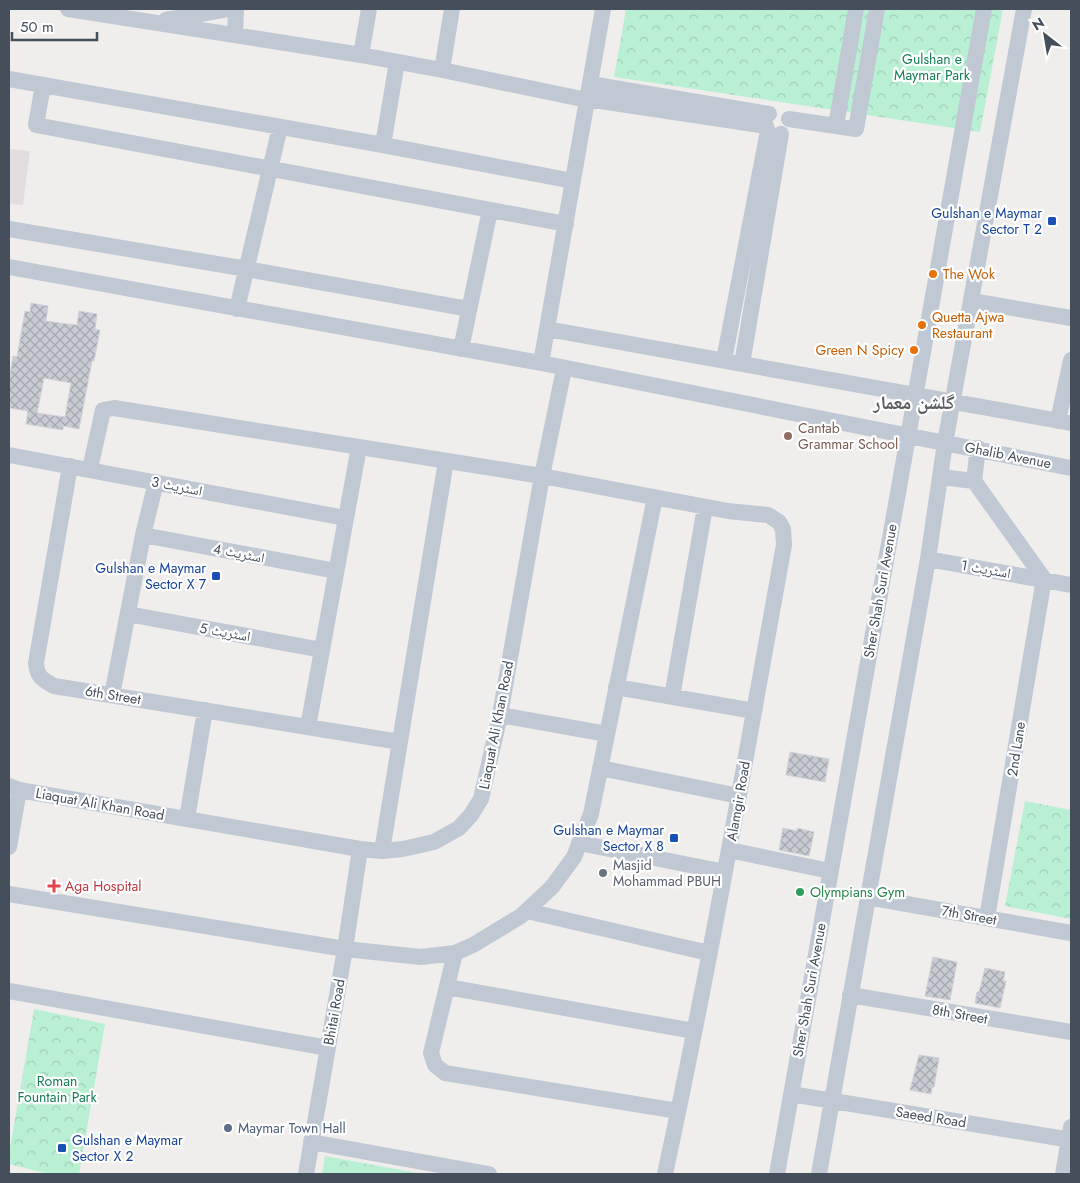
<svg xmlns="http://www.w3.org/2000/svg" width="1080" height="1183" font-family="Jost,'Noto Naskh Arabic',sans-serif">
<defs>
<pattern id="park-crowns" width="20" height="18" patternUnits="userSpaceOnUse" patternTransform="scale(1.25)"><rect width="20" height="18" fill="#b9f0d4"/><path d="M2 6a3 3 0 1 1 6 0M12 15a3 3 0 1 1 6 0" fill="none" stroke="#a0cfb8"/></pattern>
<pattern id="building-cross-hatch" width="8" height="8" patternUnits="userSpaceOnUse" patternTransform="scale(1.25)"><rect width="8" height="8" fill="#c9cbd3"/><path d="M0 0l8 8M0 8l8-8" fill="none" stroke="#a5a7ae"/></pattern>
</defs>
<rect width="100%" height="100%" fill="#f0eded"/>
<path fill="#e1dedf" d="M9 149 30 151 23 205 9 204Z"/>
<path fill="url(#park-crowns)" d="M626 9H1003L980 132 614 77Z
M1025 801 1071 810V919L1005 906Z
M34 1009 105 1024 79 1174H49L9 1164V1154Z
M325 1156 423 1174H322Z"/>
<path fill="url(#building-cross-hatch)" stroke="#d1d2d9" fill-rule="evenodd" d="M31 303 48 306 46 321 67 324 77 325 79 311 97 314 95 329 100 330 94 361H92L79 429 63 426V430L26 424 28 411 9 408V382L13 356 17 357 25 311 30 312ZM44 378 71 383 65 417 37 413Z
M790 752 829 759 825 782 786 775Z
M783 828 797 831V828L814 832 809 856 779 850Z
M933 957 957 962 950 1000 925 996Z
M985 968 1005 972 1003 981H1006L1000 1008 975 1003 977 992H979Z
M919 1055 939 1058 934 1087H932L931 1094 910 1090Z"/>
<g fill="none" stroke-linecap="round" stroke-linejoin="round">
<path stroke="#c0c8d3" stroke-width="16" d="M68 9 361 55 442 70 587 100
M166 20 228 9
M235 35 236 9
M361 55 369 9
M442 70 452 9
M9 79 383 145 573 181
M590 84 769 114
M43 85 36 125 566 224
M587 99 766 126
M789 119 856 129 877 9
M836 126 856 9
M383 145 397 62
M9 229 247 269 469 309
M9 267 541 363 1071 468
M972 301 1071 318
M237 309 280 127
M547 329 1071 423
M461 349 490 210
M724 360 768 131
M541 363 603 9
M742 364 781 134
M1058 421 1071 360
M978 448 974 481 1044 579
M9 455 345 518
M70 466 36 663C37 677 42 679 54 686L400 742
M90 469 103 410 114 408 542 476 728 511 768 515 779 522 783 529 784 545C746 755 710 965 665 1174
M940 477 974 481
M143 535 336 571
M928 559 1071 585
M128 614 322 650
M616 687 754 711
M112 695 143 535 156 482
M672 697 705 507
M500 715 607 734
M308 727 359 447
M600 768 739 796
M9 786 19 790 360 849 382 851 403 849 434 842 459 828 471 815 481 799 500 715 542 476 564 369
M187 819 205 710
M579 843 725 872
M9 847 19 790
M729 850 830 871
M382 851 446 461
M9 894 345 949 421 957 455 953 473 945 521 916 552 887 574 857 591 814 655 497
M867 897 1071 933
M527 911 709 953
M987 918 1044 579
M455 953 431 1053 435 1065 445 1073 678 1111
M447 987 694 1031
M9 991 328 1048
M850 995 1071 1032
M791 1094 1071 1140
M311 1142 489 1174
M306 1174 345 949 360 849
M777 1174 984 9
M819 1174 928 559 945 443 1024 9
M1063 1174 1071 1127"/>
</g>
<g fill="#1a4fb4" stroke="#fff" stroke-width="2">
<rect x="1047" y="216" width="10" height="10" rx="2.5"/>
<rect x="211" y="571" width="10" height="10" rx="2.5"/>
<rect x="669" y="833" width="10" height="10" rx="2.5"/>
<rect x="57" y="1143" width="10" height="10" rx="2.5"/>
</g>
<g fill="#e8710a" stroke="#fff" stroke-width="2">
<circle cx="933" cy="274" r="5"/>
<circle cx="922" cy="325" r="5"/>
<circle cx="914" cy="350" r="5"/>
</g>
<circle fill="#8d6e63" stroke="#fff" stroke-width="2" cx="788" cy="436" r="5"/>
<circle fill="#6b7280" stroke="#fff" stroke-width="2" cx="603" cy="873" r="5"/>
<path fill="#e0444e" stroke="#fff" stroke-width="2" d="M51.5 878.5h5v5h5v5h-5v5h-5v-5h-5v-5h5z"/>
<circle fill="#2e9e5b" stroke="#fff" stroke-width="2" cx="800" cy="892" r="5"/>
<circle fill="#5c6f8a" stroke="#fff" stroke-width="2" cx="228" cy="1128" r="5"/>
<g text-anchor="middle" dominant-baseline="central" stroke-width="4.5" stroke-linejoin="round" paint-order="stroke">
<g font-size="14" fill="#147e54" stroke="#fff">
<text x="932" y="59">Gulshan e<tspan x="932" dy="16">Maymar Park</tspan></text>
<text x="57" y="1081">Roman<tspan x="57" dy="16">Fountain Park</tspan></text>
</g>
<g font-size="14" fill="#164399" stroke="#fff" text-anchor="end">
<text x="1042" y="213">Gulshan e Maymar<tspan x="1042" dy="16">Sector T 2</tspan></text>
<text x="206" y="568">Gulshan e Maymar<tspan x="206" dy="16">Sector X 7</tspan></text>
<text x="664" y="830">Gulshan e Maymar<tspan x="664" dy="16">Sector X 8</tspan></text>
<text x="72" y="1140" text-anchor="start">Gulshan e Maymar<tspan x="72" dy="16">Sector X 2</tspan></text>
</g>
<g font-size="14" fill="#c56008" stroke="#fff" text-anchor="start">
<text x="943" y="274">The Wok</text>
<text x="932" y="317">Quetta Ajwa<tspan x="932" dy="16">Restaurant</tspan></text>
<text x="904" y="350" text-anchor="end">Green N Spicy</text>
</g>
<g font-size="14" fill="#785e54" stroke="#fff" text-anchor="start">
<text x="798" y="428">Cantab<tspan x="798" dy="16">Grammar School</tspan></text>
</g>
<g font-size="14" fill="#454e5b" stroke="#fff">
<text transform="translate(1008 455) rotate(11)">Ghalib Avenue</text>
<text transform="translate(177 486) rotate(11)">اسٹریٹ 3</text>
<text transform="translate(239 553) rotate(11)">اسٹریٹ 4</text>
<text transform="translate(986 569) rotate(10)">اسٹریٹ 1</text>
<text transform="translate(880 591) rotate(-80)">Sher Shah Suri Avenue</text>
<text transform="translate(225 632) rotate(10)">اسٹریٹ 5</text>
<text transform="translate(113 695) rotate(9)">6th Street</text>
<text transform="translate(496 725) rotate(-79)">Liaquat Ali Khan Road</text>
<text transform="translate(1016 749) rotate(-81)">2nd Lane</text>
<text transform="translate(738 801) rotate(-80)">Alamgir Road</text>
<text transform="translate(100 804) rotate(10)">Liaquat Ali Khan Road</text>
<text transform="translate(969 915) rotate(10)">7th Street</text>
<text transform="translate(809 990) rotate(-80)">Sher Shah Suri Avenue</text>
<text transform="translate(334 1012) rotate(-80)">Bhitai Road</text>
<text transform="translate(960 1014) rotate(10)">8th Street</text>
<text transform="translate(931 1117) rotate(9)">Saeed Road</text>
</g>
<g font-size="14" fill="#5b616d" stroke="#fff" text-anchor="start">
<text x="613" y="865">Masjid<tspan x="613" dy="16">Mohammad PBUH</tspan></text>
</g>
<g font-size="14" fill="#be3a42" stroke="#fff" text-anchor="start">
<text x="65" y="886">Aga Hospital</text>
</g>
<g font-size="14" fill="#27864d" stroke="#fff" text-anchor="start">
<text x="810" y="892">Olympians Gym</text>
</g>
<g font-size="14" fill="#4e5e75" stroke="#fff" text-anchor="start">
<text x="238" y="1128">Maymar Town Hall</text>
</g>
<g font-size="19" font-weight="bold" fill="#5a5d62" stroke="#fff">
<text x="914" y="402">گلشن معمار</text>
</g>
</g>
<rect width="1080" height="1183" fill="none" stroke="#454e5b" stroke-width="20"/>
<g transform="translate(1045 35) rotate(329)" stroke="#ffffff" stroke-width="4" paint-order="stroke">
<path d="M0-4L9 19L0 12L-9 19Z" fill="#454e5b"/>
<text y="-8" font-size="14" font-weight="bold" text-anchor="middle" fill="#454e5b">N</text>
</g>
<path d="M12 32v8h85v-8" fill="none" stroke="#454e5b" stroke-width="2.5"/>
<text x="20" y="32" font-size="15" fill="#454e5b" stroke="#ffffff" stroke-width="4" paint-order="stroke">50 m</text>
</svg>
